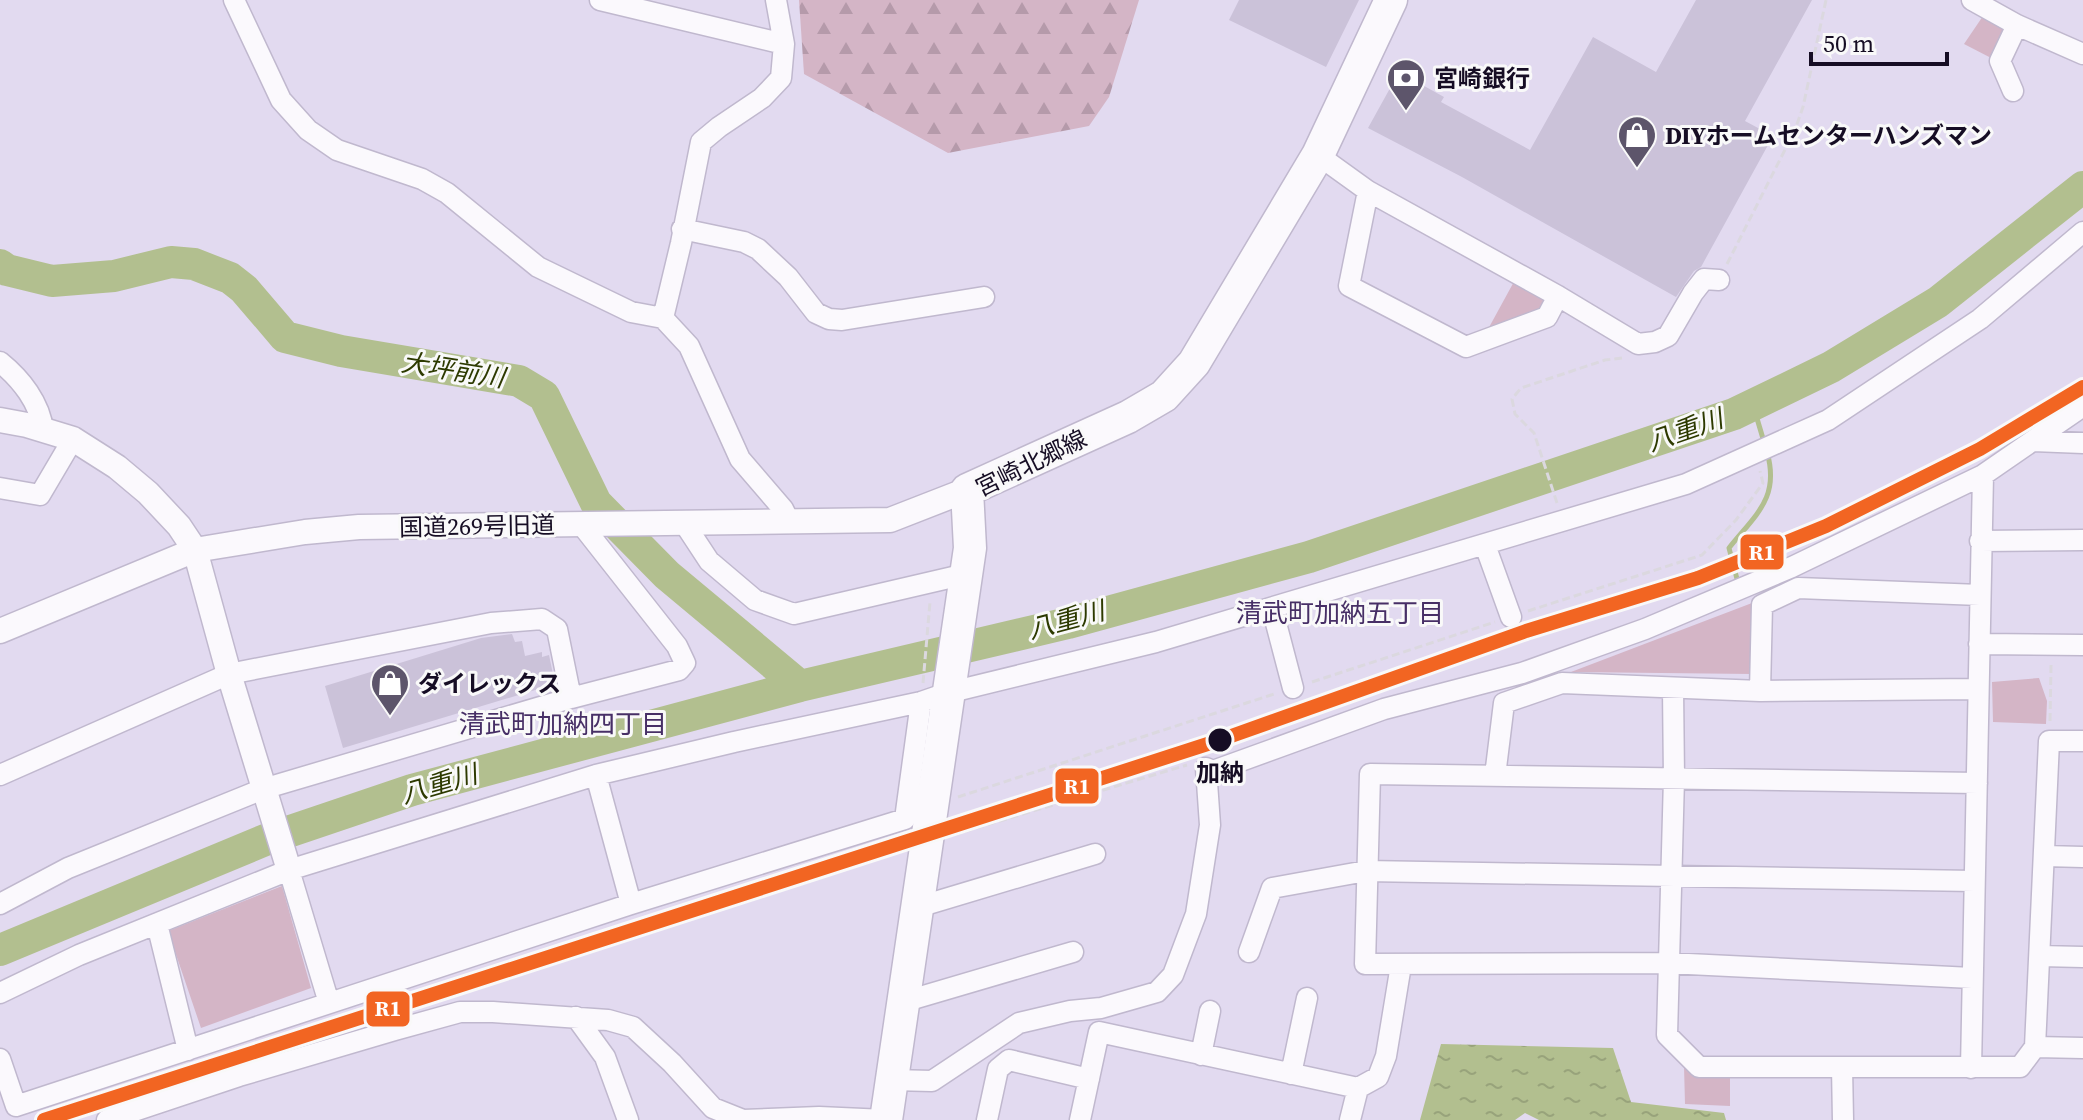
<svg xmlns="http://www.w3.org/2000/svg" width="2083" height="1120" font-family="'Source Serif 4','Noto Sans JP',serif">
<defs>
<pattern id="forest-firs" width="22" height="20" patternUnits="userSpaceOnUse" patternTransform="scale(2)"><rect width="22" height="20" fill="#d4b5c6"/><path d="M5 1l3.5 6h-7zM16 11l3.5 6h-7z" fill="#b59aaa"/></pattern>
<pattern id="water-ripples" width="26" height="14" patternUnits="userSpaceOnUse" patternTransform="scale(2)"><rect width="26" height="14" fill="#b2bf8f"/><path d="M2 4q2-2 4 0t4 0M15 11q2-2 4 0t4 0" fill="none" stroke="#98a37b"/></pattern>
</defs>
<rect width="100%" height="100%" fill="#e2daf0"/>
<path fill="url(#forest-firs)" d="M799 0H1139L1109 97 1089 126 948 153 804 74Z"/>
<path fill="#d4b5c6" d="M1983 16 2009 31 1995 60 1964 44Z
M1516 278 1543 294 1545 305 1539 311 1487 331Z
M1752 603V674L1571 672Z
M2039 678 2047 701 2046 724 1993 722 1992 682Z
M282 886 311 988 201 1028 168 931Z
M1684 1066 1696 1074 1730 1077V1106L1685 1104Z"/>
<path fill="url(#water-ripples)" d="M1441 1044 1613 1048 1631 1102 1724 1113 1726 1120H1539L1525 1113 1515 1120H1420Z"/>
<g fill="none" stroke-linecap="round" stroke-linejoin="round">
<path stroke="#b2bf8f" stroke-width="5" d="M1753 405 1764 442
M1737 579 1729 548C1756 514 1780 498 1767 452"/>
<path stroke="#b2bf8f" stroke-width="32" d="M0 265 7 270 52 281 114 276 171 262 194 264 230 278 244 289 285 337 341 351 519 381 544 396 596 503 667 575 800 686
M0 950 270 838 412 790 800 686 1068 623 1309 557 1734 414 1831 367 1938 302 2083 187"/>
</g>
<path fill="#cbc2d9" d="M1239 0H1359L1326 67 1229 20Z
M1696 0H1812L1745 121 1773 136 1701 267 1694 271 1676 297 1462 177 1368 128 1399 72 1444 97 1441 102 1530 150 1593 37 1656 72Z
M512 634 515 642 522 641 525 656 542 652V657L549 655 555 684 343 748 325 686 481 638Z"/>
<g fill="none" stroke-linecap="round" stroke-linejoin="round">
<g stroke="#c0b8ce" stroke-width="23">
<path id="minor" d="M234 0 281 100 308 130 337 150 422 179 447 193 538 267 631 312 663 318 689 346 740 459 783 509 789 521
M600 0 784 44
M1972 0 2017 25 2083 54
M2013 91 2000 61 2017 25
M1318 155 1368 191 1558 296 1638 344 1655 342 1668 336 1693 293 1704 279 1719 280
M1368 191 1349 286 1466 347 1547 317 1558 296
M682 229 744 242 758 249 788 277 816 313 829 319 842 320 984 297
M663 318 681 243 701 142 719 127 762 98 781 78 784 44 776 0
M0 362C21 379 40 403 43 430
M2033 441 2083 443
M0 488 40 495 73 439
M684 523 709 561 755 600 794 614 966 574
M1980 541 2083 540
M1485 545 1511 617
M1272 608 1293 688
M1979 644 2083 645
M1673 689 1674 778 1667 1035 1699 1067H2020L2035 1047 2049 741H2083
M1760 691 1762 605 1798 588 1980 595
M0 775 229 674 491 623 542 619 557 629 571 698
M596 775 631 904
M1495 776 1504 703 1562 683 1760 691 1978 689
M2045 856 2083 857
M289 870 329 1003
M0 904 68 868 263 789 571 698 679 670 685 663 677 646 581 524
M915 908 1095 854
M157 924 188 1050
M1249 952 1272 888 1366 871 1974 881
M2040 956 2083 957
M1972 978 1668 963 1365 964 1370 774 1977 783
M0 993 79 955 289 870 596 775 734 742 921 702 947 693 1156 642 1686 484 1828 420 1980 319 2083 232
M903 1002 1073 952
M576 1017 605 1057 628 1120
M2035 1047 2083 1048
M1201 1055 1210 1011
M0 1059 16 1106 631 904 905 819 921 702
M1842 1067 1843 1120
M1971 1068 1983 475
M1291 1074 1307 998
M892 1080 932 1081 1019 1023 1070 1011 1101 1008 1157 992 1173 975 1196 914 1210 825 1206 768 1213 771 1384 709 1522 673 1645 629 1792 567 1983 475 2083 406
M107 1120 239 1076 395 1030 460 1012H493L608 1020 633 1027 672 1063 713 1108 743 1120 819 1117 885 1120
M987 1120 998 1069 1009 1060 1089 1079
M1080 1120 1099 1032 1358 1088 1378 1077 1386 1056 1401 965
M1350 1120 1358 1088"/>
</g>
<g stroke="#c0b8ce" stroke-width="27">
<path id="tertiary" d="M0 420 27 425 73 439 117 467 148 493 179 526 195 550 229 674 289 870
M0 631 195 550 305 532 359 527 890 520 967 490"/>
</g>
<g stroke="#c0b8ce" stroke-width="35">
<path id="primary" d="M886 1120 970 548 967 490 1128 417 1164 396 1194 363 1318 155 1391 0"/>
</g>
<path stroke="#dbd8df" stroke-width="3" stroke-dasharray="8 4" stroke-linecap="butt" d="M1727 264 1795 130 1803 107 1826 0
M1557 503 1534 433 1515 414 1512 399 1521 388 1605 360 1622 358
M1528 611 1702 555 1736 520 1763 483 1760 471
M1312 682 1495 622
M923 683 930 602
M2050 721 2051 665
M958 797 1274 694
M953 835 1187 765"/>
<use href="#minor" stroke="#fbf9fd" stroke-width="20"/>
<use href="#tertiary" stroke="#fbf9fd" stroke-width="24"/>
<use href="#primary" stroke="#fbf9fd" stroke-width="32"/>
<g stroke="#f9f9f9" stroke-width="20">
<path id="rail-1" d="M44 1120 1220 740 1526 631 1698 578 1826 526 1980 449 2083 387"/>
</g>
<use href="#rail-1" stroke="#f26522" stroke-width="14"/>
</g>
<defs>
<g id="bank-pin" transform="scale(2)"><path d="M0 17L-7.5 6A9.5 9.5 0 1 1 7.5 6Z" fill="#5d556b" stroke="#f9f9f9"/><path d="M-6-4H6V4H-6ZM0-2.3a2.3 2.3 0 1 0 0 4.6a2.3 2.3 0 1 0 0-4.6Z" fill="#fff"/></g>
<g id="shop-pin" transform="scale(2)"><path d="M0 17L-7.5 6A9.5 9.5 0 1 1 7.5 6Z" fill="#5d556b" stroke="#f9f9f9"/><path d="M-5-2.5h2.3a2.7 3.5 0 0 1 5.4 0H5L5.5 6h-11ZM-1.5-2.5h3a1.5 2.3 0 0 0-3 0Z" fill="#fff"/></g>
</defs>
<g fill-rule="evenodd">
<use href="#bank-pin" x="1406" y="78"/>
<use href="#shop-pin" x="1637" y="135"/>
<use href="#shop-pin" x="390" y="683"/>
</g>
<circle fill="#160d24" stroke="#f9f9f9" stroke-width="3" cx="1220" cy="740" r="13"/>
<g text-anchor="middle" dominant-baseline="central" stroke-width="6" stroke-linejoin="round" paint-order="stroke">
<g font-size="24" font-weight="bold" fill="#160d24" stroke="#f9f9f9" text-anchor="start">
<text x="1434" y="78">宮崎銀行</text>
<text x="1665" y="135">DIYホームセンターハンズマン</text>
<text x="418" y="683">ダイレックス</text>
</g>
<g font-size="24" fill="#160d24" stroke="#f9f9f9">
<text transform="translate(1031 463) rotate(-26)">宮崎北郷線</text>
<text transform="translate(477 526) rotate(-1)">国道269号旧道</text>
</g>
<g font-size="24" font-weight="bold" fill="#160d24" stroke="#f9f9f9">
<text x="1220" y="772">加納</text>
</g>
<g font-size="26" font-style="italic" fill="#2d3a00" stroke="#f9f9f9">
<text transform="translate(453 370) rotate(9)">大坪前川</text>
<text transform="translate(1685 430) rotate(-19)">八重川</text>
<text transform="translate(1066 620) rotate(-15)">八重川</text>
<text transform="translate(439 784) rotate(-16)">八重川</text>
</g>
<g font-size="26" fill="#472f66" stroke="#f9f9f9">
<text x="1340" y="613">清武町加納五丁目</text>
<text x="563" y="724">清武町加納四丁目</text>
</g>
</g>
<g stroke="#f9f9f9" stroke-width="3">
<rect x="1739" y="533" width="46" height="38" rx="8" fill="#f26522"/>
<rect x="1054" y="767" width="46" height="38" rx="8" fill="#f26522"/>
<rect x="365" y="990" width="46" height="38" rx="8" fill="#f26522"/>
</g>
<g font-size="22" text-anchor="middle" font-weight="bold" fill="#fff">
<text x="1762" y="560">R1</text>
<text x="1077" y="794">R1</text>
<text x="388" y="1016">R1</text>
</g>
<path d="M1811 52v12h136v-12" fill="none" stroke="#160d24" stroke-width="4"/>
<text x="1823" y="52" font-size="24" fill="#160d24" stroke="#f9f9f9" stroke-width="6" paint-order="stroke">50 m</text>
</svg>
